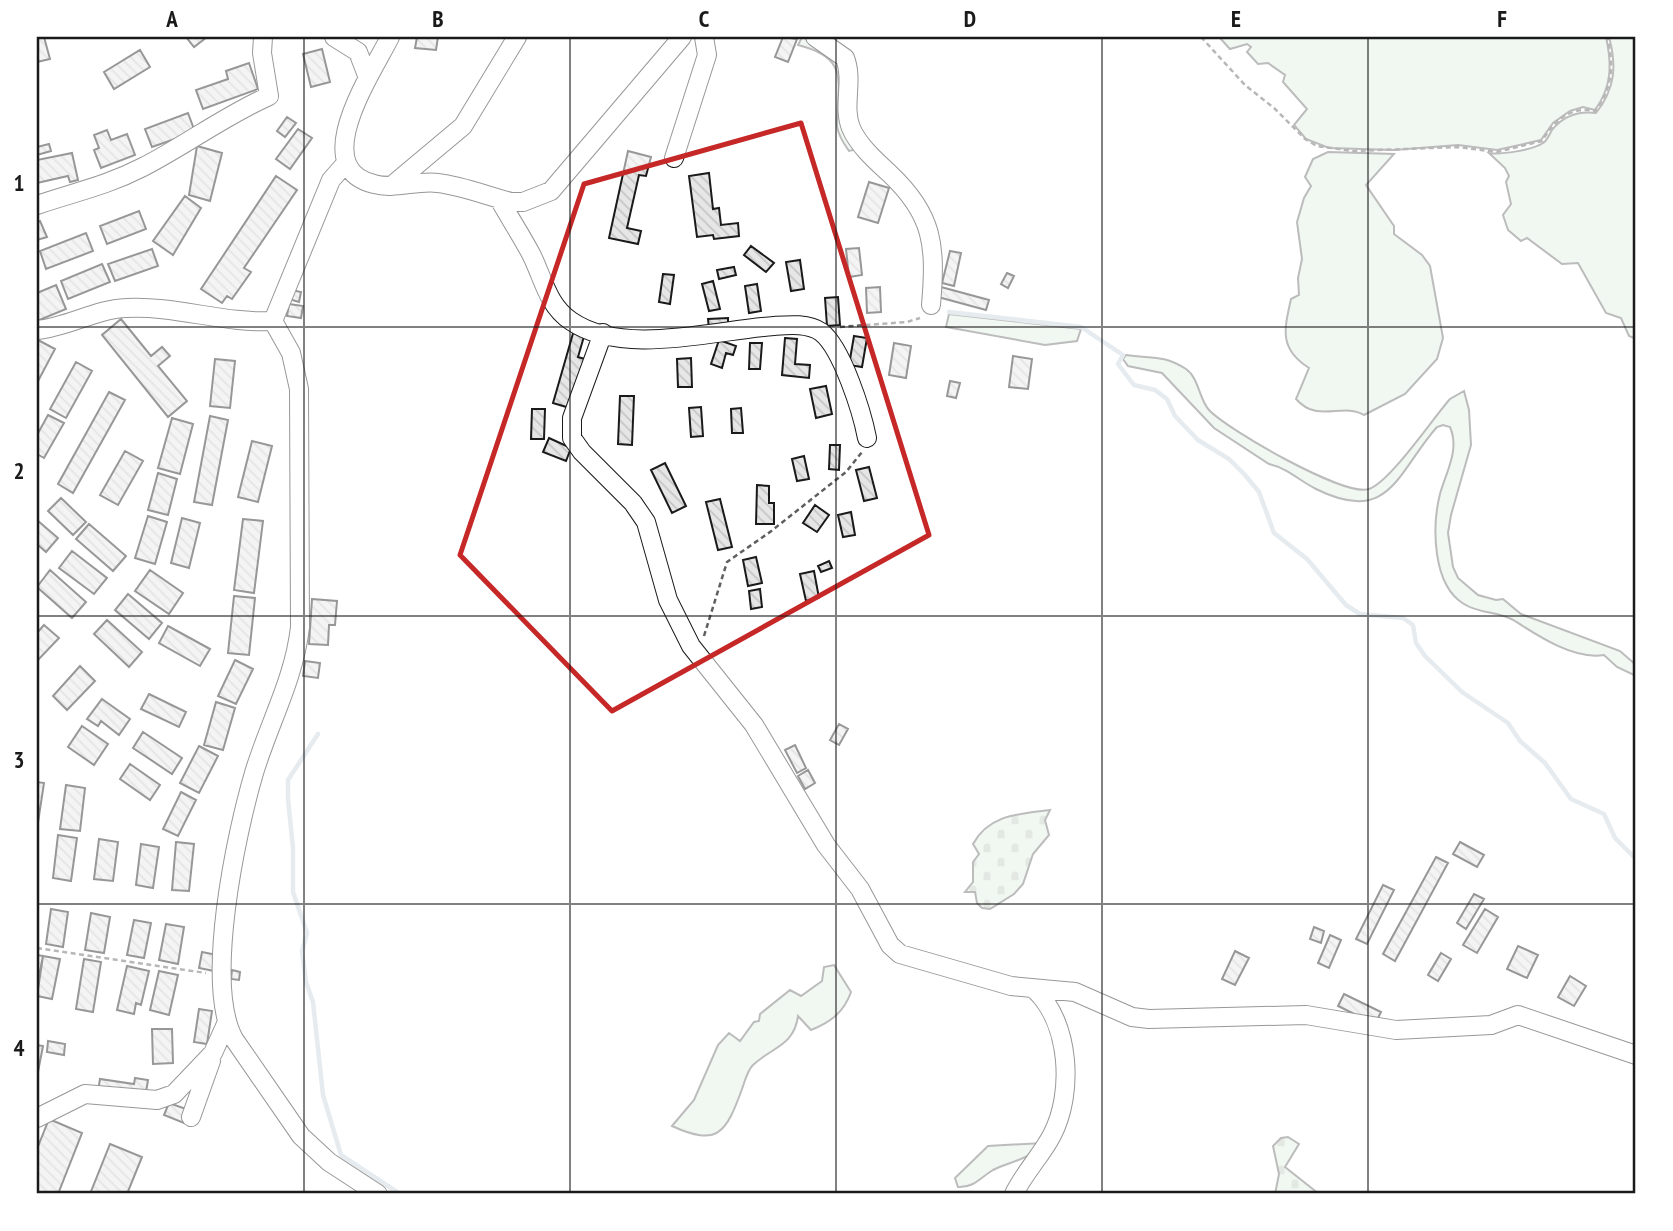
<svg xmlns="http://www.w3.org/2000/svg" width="1673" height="1231" font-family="'PT Sans Narrow',sans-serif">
<defs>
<pattern id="cemetery-stones" width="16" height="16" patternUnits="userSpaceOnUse" patternTransform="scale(1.75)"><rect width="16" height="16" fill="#e0efe3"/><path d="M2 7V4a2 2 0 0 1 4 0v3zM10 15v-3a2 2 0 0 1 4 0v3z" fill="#c0ccc2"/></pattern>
<pattern id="building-back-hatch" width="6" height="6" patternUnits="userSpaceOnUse" patternTransform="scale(1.75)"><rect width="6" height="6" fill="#e6e6e6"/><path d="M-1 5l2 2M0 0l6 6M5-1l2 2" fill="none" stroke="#c5c5c5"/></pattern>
</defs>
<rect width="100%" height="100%" fill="#fff"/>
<path fill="#e0efe3" stroke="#6a6a6a" stroke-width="2" d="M802 37 818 42 840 59 858 149 849 151C844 144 838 135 837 126 837 83 851 58 798 45Z
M1219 37H1606C1612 64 1612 87 1595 110L1583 107 1570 111 1553 123 1541 140 1497 150 1458 145 1394 150 1329 148 1306 139 1294 125 1307 109 1283 82 1285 75 1268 63 1258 64 1247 52 1251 47 1247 44 1230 49Z
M1609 37H1636V339L1629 336 1621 318 1606 313 1578 263 1562 264 1527 238 1521 241 1508 230 1503 215 1511 204 1506 182 1509 176 1505 168 1489 153C1500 155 1533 150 1543 143 1547 141 1550 133 1552 130 1564 115 1579 111 1596 113 1615 89 1617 66 1609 37Z
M1328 152 1394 154 1366 185 1394 226V234L1422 255 1430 266 1443 338 1437 359 1405 394 1364 415C1342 402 1318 424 1296 399L1309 368C1279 349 1284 330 1291 299L1299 295 1298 278 1302 259 1297 222 1304 198 1311 186 1305 177 1313 159Z
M949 314 1081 329 1077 341 1045 345 946 327Z
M1126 355C1151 359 1162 354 1186 369 1199 378 1199 399 1209 410 1228 430 1344 497 1369 489 1390 482 1433 418 1450 399L1464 391 1469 410 1471 445 1451 515 1448 533 1453 567 1458 578 1478 595 1496 600 1503 599 1521 614 1620 651 1636 665V676L1617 667 1604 655C1574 660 1538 636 1515 621 1499 611 1479 614 1464 604 1432 585 1432 526 1440 494 1446 472 1460 450 1450 427L1443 425 1437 427C1397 472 1390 526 1316 489 1300 481 1287 468 1269 464L1214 428 1162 373 1128 366 1123 359Z
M834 965 851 992C844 1012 831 1022 811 1030L798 1016C794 1046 772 1047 753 1065 747 1071 745 1081 742 1089 726 1133 718 1147 672 1126L694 1100 718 1045 729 1033 740 1041 754 1022 759 1021 760 1014 790 990 801 996 822 981 824 967Z
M1042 1143C1031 1160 1010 1161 993 1170 981 1177 974 1188 958 1187L955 1178 988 1146Z"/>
<path fill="url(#cemetery-stones)" stroke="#6a6a6a" stroke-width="2" d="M1050 810 1045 820 1049 835 1033 854 1023 884 1014 894 990 909 982 908 977 903 975 892H965L973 882V862L979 854 973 844C989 814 1020 814 1050 810Z
M1288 1137 1299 1144 1285 1167 1319 1194H1275L1279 1174 1273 1146 1281 1138Z"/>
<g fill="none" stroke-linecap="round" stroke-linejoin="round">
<path stroke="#c6d2dc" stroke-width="4.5" d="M949 312 1081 327 1123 355 1118 364 1134 385 1155 390 1167 399 1175 416 1198 440 1229 459 1245 475 1259 492 1274 533 1307 559 1346 605 1360 614 1403 618 1413 625 1416 643 1425 656 1462 692 1508 723 1520 741 1545 763 1571 799 1604 814 1615 838 1636 859
M318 734 288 780V799L293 848V892L307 933 302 951 306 982 313 1002 323 1095 341 1155 400 1194"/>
</g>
<path fill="url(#building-back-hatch)" stroke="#1a1a1a" stroke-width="2" d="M37 37H44L50 59 37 62Z
M186 37H207L194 47Z
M417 37H438L436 50 415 48Z
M783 37 797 39 788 62 775 57Z
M322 49 330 82 311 87 303 54Z
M140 50 150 67 114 89 104 72Z
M249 63 258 89 203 109 196 90 228 79 226 71Z
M188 113 195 132 152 147 145 129Z
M287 117 296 123 285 137 277 131Z
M298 129 312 138 290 169 276 159Z
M107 130 111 140 127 134 135 155 101 168 94 150 99 148 94 135Z
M49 144 51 151 37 155V147Z
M197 146 222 153 210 201 189 195Z
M628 151 651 157 646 176 639 175 627 228 641 231 638 244 609 238Z
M72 153 78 180 70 182 68 176 37 183V160Z
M709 173 713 209 719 208 721 225 738 223 739 236 714 239 713 235 697 237 689 176Z
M276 176 297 190 244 268 251 272 232 299 227 296 222 303 201 289Z
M869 182 889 188 878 223 858 217Z
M185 196 201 208 173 255 153 241Z
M139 211 146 229 107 244 100 226Z
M40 221 47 237 37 240V222Z
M86 233 93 251 46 269 40 251Z
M751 246 774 263 766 272 744 255Z
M859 248 862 275 849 277 846 249Z
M152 249 158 266 115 281 108 264Z
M950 251 961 253 954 286 942 283Z
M800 260 804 289 791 291 786 262Z
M102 264 110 282 68 299 61 281Z
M734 267 736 275 719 279 717 270Z
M1007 273 1014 276 1008 288 1001 284Z
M663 274 674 275 670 304 659 302Z
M713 281 720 309 709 311 702 284Z
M757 284 761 311 749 313 745 286Z
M56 285 66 309 37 321V293Z
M880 287 881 312 867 313 866 288Z
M941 287 989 300 986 310 938 297Z
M291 290 301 292 299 302 289 299Z
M838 297 840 325 827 326 825 298Z
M289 304 303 306 301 318 287 316Z
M728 318V328L709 329 708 319Z
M121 319 151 356 162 347 170 356 158 366 187 401 168 417 102 335Z
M574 330 585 333 578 357 588 360 573 409 553 403Z
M854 336 867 338 862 367 849 365Z
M785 338 797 339 795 364 810 365 809 378 782 375Z
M38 340 55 349 37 383V341Z
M719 340 736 346 733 355 726 353 722 368 711 364Z
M750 343H762L760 369H749Z
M894 343 911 346 906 378 889 375Z
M1013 356 1032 359 1028 389 1009 387Z
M691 358 692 387H678L677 359Z
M215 359 235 361 230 408 210 406Z
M76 362 92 371 66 418 50 409Z
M950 381 960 383 956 398 947 396Z
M826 386 832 414 816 418 810 389Z
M109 392 125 400 73 493 58 484Z
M620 396H634L632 445 618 444Z
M701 407 703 436 691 437 689 408Z
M741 408 743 433H732L731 409Z
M532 409H545L544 439H531Z
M48 415 64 423 44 458 37 454V435Z
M210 416 228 420 212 505 194 502Z
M172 418 193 424 180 474 158 468Z
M549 438 571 448 566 461 543 452Z
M252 441 272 446 258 502 238 497Z
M830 445H840L839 470 829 469Z
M125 451 143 461 118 505 100 495Z
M804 456 809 479 797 481 792 459Z
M665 463 686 506 672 513 651 470Z
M869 467 877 498 864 501 856 470Z
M158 473 177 479 168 515 148 510Z
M757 485 769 486V503H774V524H756Z
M61 498 86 522 73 535 48 511Z
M720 499 732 547 718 550 706 502Z
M815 505 829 515 817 532 803 523Z
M851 512 855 535 843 537 838 515Z
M148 516 167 522 155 564 135 558Z
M182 518 200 523 189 568 171 563Z
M243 519 263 521 254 593 234 590Z
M37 520 58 538 46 552 37 544Z
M89 524 126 556 113 571 76 539Z
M72 551 107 578 94 594 59 568Z
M756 557 762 583 748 586 743 560Z
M829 561 832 568 821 572 818 566Z
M50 570 86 602 72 618 37 587Z
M150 570 183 593 169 614 135 591Z
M814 571 819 598 806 601 800 574Z
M760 589 762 607 751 609 749 591Z
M128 594 162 623 149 639 115 610Z
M234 596 255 598 249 655 228 653Z
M312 599 337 601 335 625H329L328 645 309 644Z
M107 620 142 652 129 667 94 634Z
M44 625 59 638 37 661V633Z
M168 626 210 649 200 666 159 643Z
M235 660 253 669 236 704 218 696Z
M305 661 320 663 318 678 303 676Z
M80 666 95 681 67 710 53 696Z
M149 694 186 712 179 727 141 709Z
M102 699 130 719 119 735 101 721 98 726 87 719Z
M216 702 235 708 223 750 204 745Z
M839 724 848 729 839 745 830 740Z
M82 726 108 744 94 765 68 747Z
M143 732 182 758 172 774 133 748Z
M795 745 806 768 797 773 785 750Z
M199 746 218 756 199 793 180 783Z
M130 764 160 785 150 800 120 779Z
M808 770 815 783 805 789 798 776Z
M37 782 44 783 37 829Z
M66 785 85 788 80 831 60 829Z
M181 792 196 800 178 836 163 829Z
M58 835 77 838 71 881 53 878Z
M99 839 118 842 113 881 94 879Z
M176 842 194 844 189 891 172 890Z
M1460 842 1484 855 1477 867 1453 854Z
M141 844 159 847 153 888 136 885Z
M1436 857 1448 863 1395 961 1383 954Z
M1383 885 1394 890 1367 944 1356 939Z
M1474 894 1484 899 1466 929 1457 923Z
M51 909 68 912 63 947 46 944Z
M1485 909 1498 917 1477 953 1463 945Z
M91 913 110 917 104 953 85 950Z
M134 920 151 923 144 958 127 955Z
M166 924 184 927 178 964 159 960Z
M1314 927 1324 931 1321 943 1310 939Z
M1330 935 1341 940 1329 968 1318 963Z
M1518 946 1538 955 1527 978 1507 969Z
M1235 951 1249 958 1235 985 1222 979Z
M202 952 217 955 214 971 199 968Z
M1441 953 1451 959 1438 981 1428 975Z
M37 955 43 956 38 981 37 980Z
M43 956 60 959 52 999 37 996Z
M84 959 101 962 93 1012 76 1009Z
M127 966 149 971 141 1005 136 1003 134 1014 117 1010Z
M232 970 240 972 239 980 231 979Z
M159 971 178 975 169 1015 150 1010Z
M1570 976 1586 986 1574 1006 1558 997Z
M1344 994 1381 1012 1375 1024 1338 1006Z
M199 1009 212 1011 207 1044 194 1042Z
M152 1029H172L173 1063 153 1064Z
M48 1041 65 1044 64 1055 47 1052Z
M37 1045 43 1046 37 1077Z
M135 1078 148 1080 145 1098 98 1091 100 1079 134 1084Z
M169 1103 189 1110 184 1123 164 1115Z
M49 1119 82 1133 58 1194H37V1149Z
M110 1144 142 1157 127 1194H90Z"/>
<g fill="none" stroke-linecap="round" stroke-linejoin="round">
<g stroke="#1a1a1a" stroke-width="20">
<path id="minor" d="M334 37 358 52 368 78
M390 37C374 70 306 168 374 184 394 190 417 180 438 183 463 186 487 196 511 202H523L551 191 682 37
M815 37 845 58C854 81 842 106 851 128 858 145 876 161 889 173 934 215 936 246 931 305
M674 158 707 55 704 37
M346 163 331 180 273 321 291 353 299 389 300 627C294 680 269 723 254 773 236 834 204 984 234 1039L301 1136 329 1162 378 1194
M395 183 463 126 517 37
M499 199C509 217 521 235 531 254 543 277 547 305 571 321 623 357 715 330 774 326 788 325 808 323 821 332 842 348 862 412 867 438
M37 205C75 192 106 186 143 167 186 145 224 116 269 96L262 53 263 37
M37 330C68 327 96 309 126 308 175 305 224 324 273 321
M603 333 572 418V438L582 452 633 503 646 522 668 600 691 646 754 725 826 845 860 889 890 945 900 954 1011 986 1075 992 1132 1017 1149 1019 1306 1015 1396 1030 1491 1025 1518 1015 1636 1055
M191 1117 211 1061
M37 1118 85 1094 157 1100 174 1094 213 1053 226 1024
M1014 1194C1024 1173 1041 1156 1052 1135 1074 1093 1070 1023 1035 990"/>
</g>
<path stroke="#5f5f5f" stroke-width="2.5" stroke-dasharray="5 3.5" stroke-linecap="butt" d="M1201 37 1245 85 1274 108 1305 139 1317 146 1353 151 1458 147 1497 152 1542 141C1554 121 1570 106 1595 111 1613 88 1614 64 1607 37
M840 327 907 322 920 318
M704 636 727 562 770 532 846 472 862 452
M37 948 206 973"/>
<use href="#minor" stroke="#fff" stroke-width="18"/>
</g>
<path d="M0 0H1673V1231H0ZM801 123 929 535 612 711 460 555 584 184Z" fill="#fff" fill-opacity=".55" fill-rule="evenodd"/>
<path fill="none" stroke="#c62828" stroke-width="5" stroke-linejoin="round" d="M801 123 929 535 612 711 460 555 584 184Z"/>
<path fill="none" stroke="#1a1a1a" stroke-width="2" stroke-opacity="0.55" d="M304 37V1194M570 37V1194M836 37V1194M1102 37V1194M1368 37V1194M37 327H1636M37 616H1636M37 904H1636"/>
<rect width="1673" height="1231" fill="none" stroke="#ffffff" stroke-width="77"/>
<rect x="38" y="38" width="1596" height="1154" fill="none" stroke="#1a1a1a" stroke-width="2.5"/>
<g font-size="23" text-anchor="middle" font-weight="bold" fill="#1a1a1a">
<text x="172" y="27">A</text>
<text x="438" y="27">B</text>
<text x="704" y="27">C</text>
<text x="970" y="27">D</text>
<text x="1236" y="27">E</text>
<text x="1502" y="27">F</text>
<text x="19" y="191">1</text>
<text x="19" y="479">2</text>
<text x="19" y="768">3</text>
<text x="19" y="1056">4</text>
</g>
</svg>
